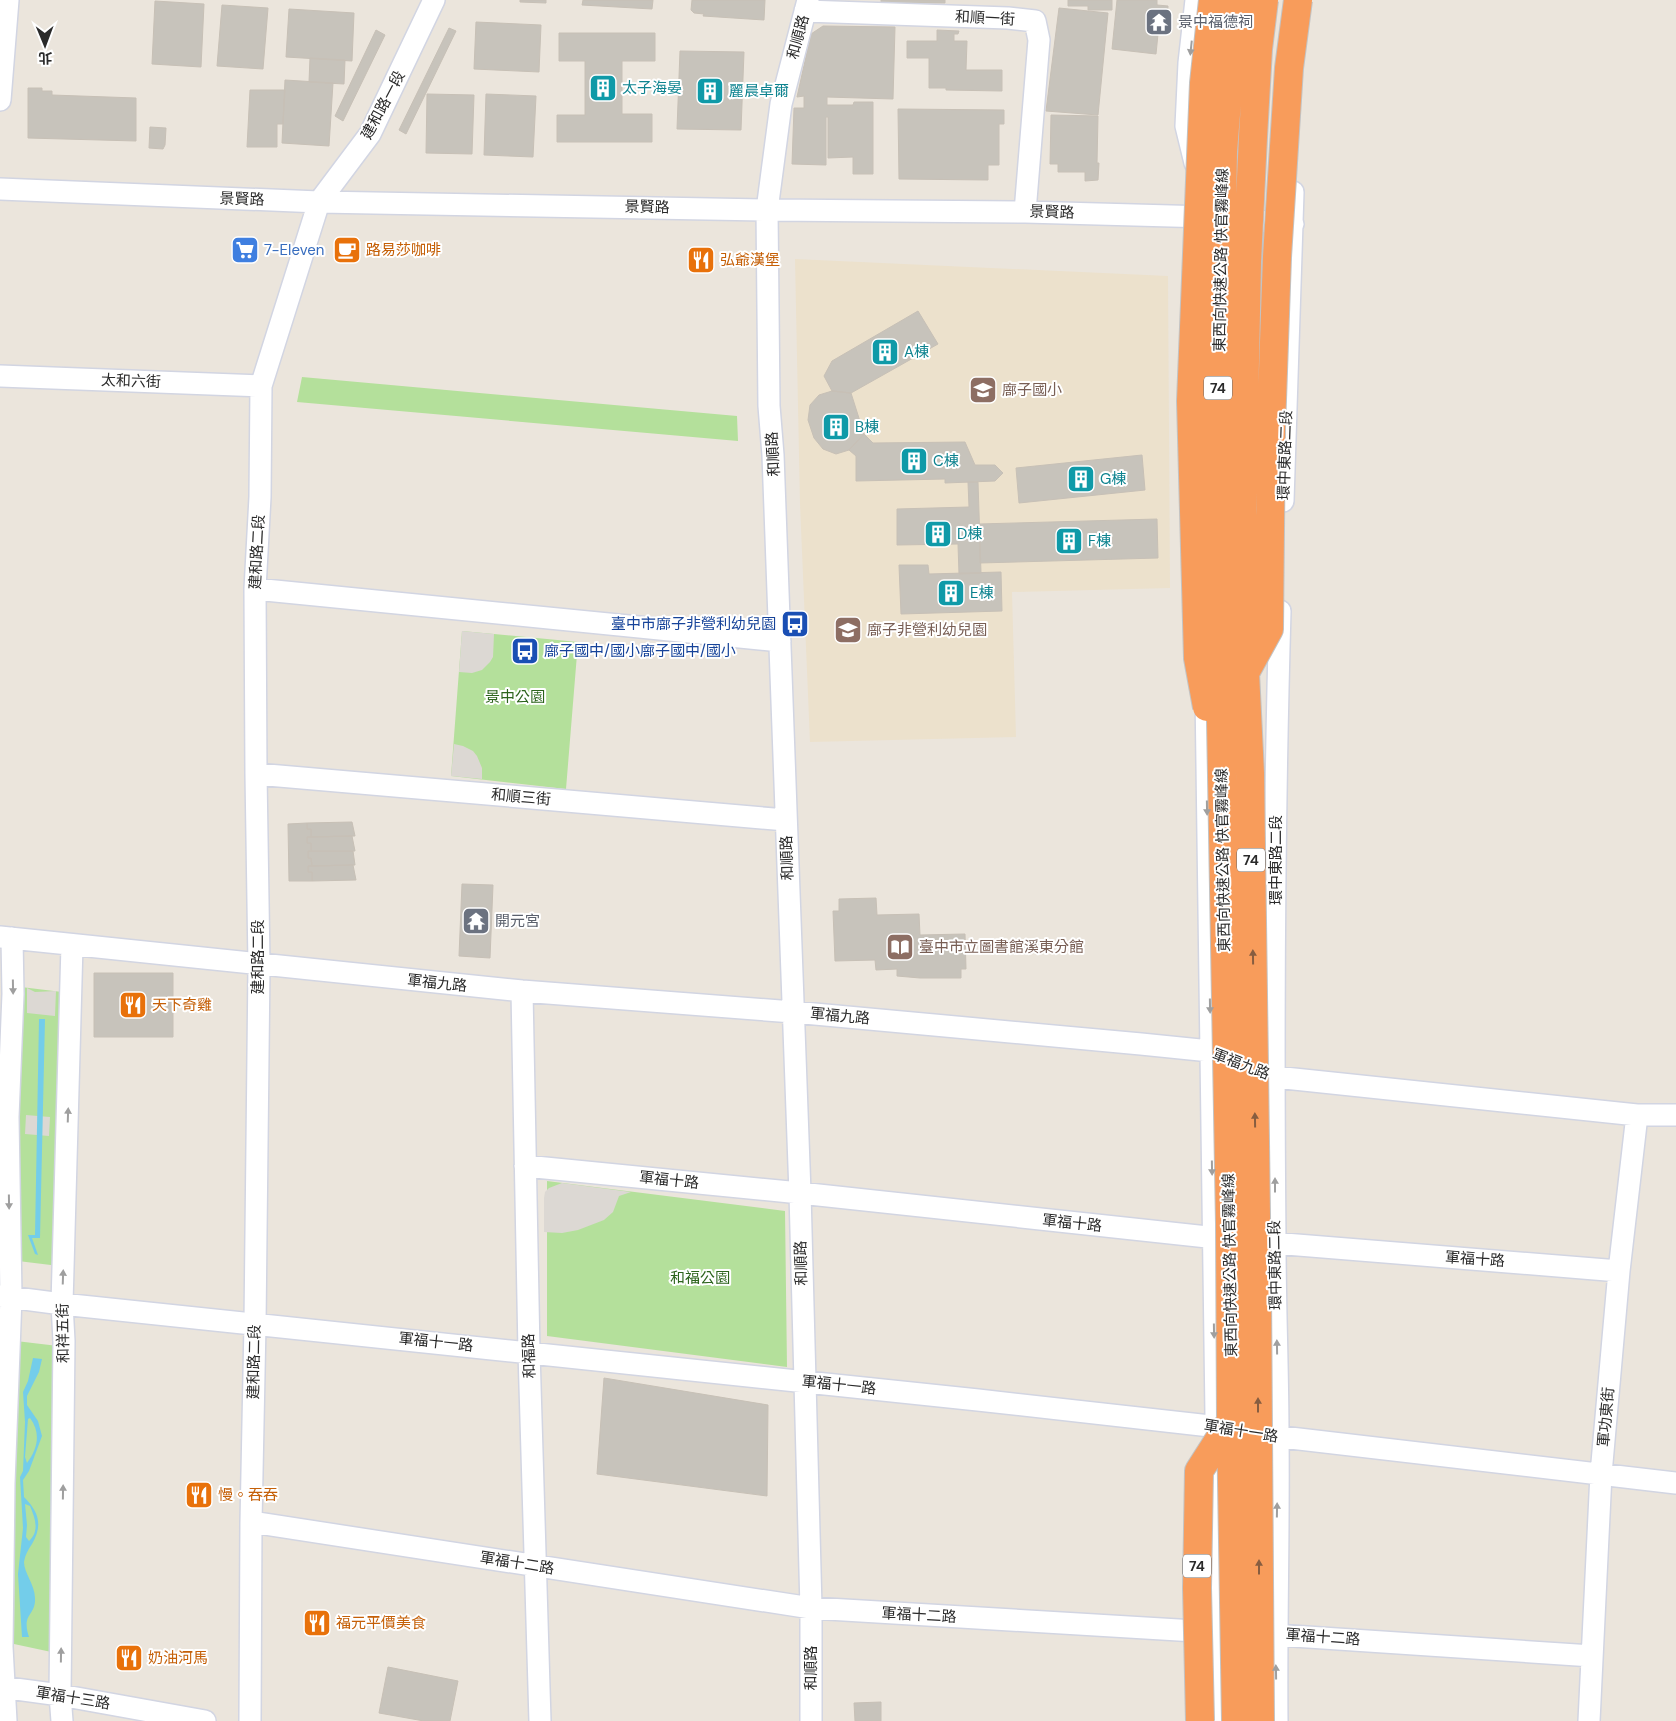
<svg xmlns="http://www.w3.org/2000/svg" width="1676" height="1721" font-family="'DM Sans','Noto Sans TC',sans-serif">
<rect width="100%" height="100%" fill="#ebe5dc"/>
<path fill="#ece1cc" d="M795 259 1168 276 1170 588 1012 592 1016 737 810 742 800 504Z"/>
<path fill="#b4e09b" d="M302 377 737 416 738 441 297 402Z
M462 631 578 642 566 789 451 776Z
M21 987 62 992 59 1266 18 1261Z
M547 1181 785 1211 787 1367 547 1336Z
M16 1341 58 1346 56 1653 14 1644Z"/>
<path fill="#dcd8d3" d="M462 631 494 634 493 657 490 662 482 670 472 673 459 672Z
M454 744 463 746 473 751 477 756 482 768V779L451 776Z
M27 988 35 992 56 991 55 1016 27 1013Z
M26 1115 50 1117 49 1136 25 1134Z
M562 1183 631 1192 619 1196 613 1212 604 1220 578 1230 562 1233 544 1232V1198L545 1192 549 1188Z"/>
<path fill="#73cdea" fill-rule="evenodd" d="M39 1019H45L40 1238H32L38 1255 35 1254 28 1235H35Z
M33 1358 42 1359 39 1372 27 1396V1405L38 1421 42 1436 29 1471 23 1480 24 1497C39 1512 43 1525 32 1544 28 1550 25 1555 24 1562 24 1573 35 1585 35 1598 36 1616 21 1613 29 1637H22L18 1574 23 1528 20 1477 23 1471 25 1422 23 1392 28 1381ZM30 1418C41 1433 38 1448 27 1463L25 1457 28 1419ZM25 1504 30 1506C35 1518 40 1531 29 1541L26 1537 27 1525Z"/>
<path fill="#c7c3bb" stroke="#c7c0b6" d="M520 0H546V3L520 2Z
M583 0H653L652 9 582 5Z
M692 0H765L764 20 703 16 704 14 694 13 691 10Z
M881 0H945V3H881Z
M1068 0H1112V10H1088V6H1068Z
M1117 0H1157V5L1168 6 1167 25 1159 24 1156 54 1112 49Z
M155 1 204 4 201 67 152 64Z
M222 5 268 8 263 69 217 66Z
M1059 8 1108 13 1098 115 1046 111Z
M289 9 354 13 352 61 286 57Z
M476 22 541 25 539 72 474 69Z
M823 26 895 27 893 99 827 97V105H853L854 102H873V174H853V157L828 158V117H826V165L792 164 794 108H804V96L797 97 811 34Z
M449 28 456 31 406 134 399 130Z
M376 30 385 35 343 121 335 116Z
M937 30 959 31 958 34H954V41H967L966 70H1002V91L946 90V88H929V58H907V41H937Z
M559 33H655V61H622V114H652V142H557V115H585V61H559Z
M680 51 744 52 741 130 677 129Z
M310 58 345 60 344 84 309 82Z
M285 80 333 83 329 146 282 143Z
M28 88H42V91H52V95L136 98V141L28 138Z
M250 90H285L283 124H277V147H247Z
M427 94 474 95 472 154 426 153Z
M486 94 536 96 533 157 484 155Z
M898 109 1004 110V124H999V165H988V180L899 179Z
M1051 115 1098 116 1097 163H1099L1098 180 1085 181V172H1058V164H1050Z
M150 127 166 128 165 145 163 149 149 148Z
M918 311 938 344 851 393 832 391 824 376 832 361Z
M832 391 851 393 864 434 849 450 836 454 823 449 814 438 808 420 810 405 819 395Z
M864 434 873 443 965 442 975 465H995L1003 473 995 481 945 483V479L856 481V456L849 450Z
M1142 455 1145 490 1019 503 1016 468Z
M968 482H978L981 573 959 574 958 544 897 545V509L969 507Z
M1157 519 1158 558 980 563 979 524Z
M899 565H928L929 574 1001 572 1002 611 901 614Z
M352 822 355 836 311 837V829H307V823Z
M307 823V829H311V837H307V843H311V851H308V858H311L312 866H308V872H312V881H289L288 824Z
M352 836 355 851H311V843H307V837Z
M308 851H353L355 865 312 866 311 858H308Z
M353 865 356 880 312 881V872H308V866Z
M462 884 493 885 490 958 459 956Z
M876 898 877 915 919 914 920 935 965 934 966 969H961V978H920L897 976V969L876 970 875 960 835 961 833 911H839V899Z
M94 973H173V1037H94Z
M604 1378 768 1405 767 1496 597 1474Z
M388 1667 458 1681 450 1721H424L379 1713Z
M881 1702V1721H855L854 1703Z"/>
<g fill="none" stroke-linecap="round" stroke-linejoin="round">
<g stroke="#d2d5e2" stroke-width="24">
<path id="minor" d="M808 0 781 104 767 210 769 406 773 455 800 1193 811 1608V1721
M805 11 1008 18 1035 21 1039 40 1025 212
M0 100 8 0
M1195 163 1186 126 1189 63 1196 0
M0 189 319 202 767 210 1025 212 1208 217 1293 224
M0 376 261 386
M1283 501 1293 192
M255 589 780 641
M1206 692 1216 1415 1214 1629 1216 1721
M256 774 786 820
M0 937 522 991 793 1012 1141 1044 1210 1051 1223 1057
M522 991 529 1352 540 1721
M1263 1073 1275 1077 1637 1115H1676
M525 1166 800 1193 1226 1239
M1261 1242 1619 1271
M0 1296 62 1304 978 1400 1228 1428
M1265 1435 1676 1483
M251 1522 811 1608 1212 1632
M1263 1634 1592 1656
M0 1687 60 1695 205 1721
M6 1721 2 1647 4 1483 11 1297 8 1117 13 994 12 938
M62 1721 60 1695 64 1341 62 1304 72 945
M250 1721 251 1522 255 1324 259 965 256 774 255 589 260 497 261 386 319 202 370 134 434 0
M1277 1721C1276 1626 1279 1531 1278 1437 1278 1372 1275 1307 1275 1241 1273 1032 1274 821 1280 611
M1589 1721 1601 1474 1619 1271 1637 1115"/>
</g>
<use href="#minor" stroke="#fff" stroke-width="21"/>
<g stroke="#c3c3c3" stroke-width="30" stroke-linecap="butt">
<path id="highway-bridge" d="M1246 671 1269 629 1271 428 1277 257 1289 68 1298 0
M1207 707 1198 658 1191 401 1204 83 1213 0
M1200 1721 1197 1588 1199 1471 1231 1421
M1236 1721 1231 1421 1230 1224 1217 496 1223 151 1231 53 1237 0
M1260 1721 1257 1290 1250 773 1245 673 1242 509 1247 262 1253 137 1258 49 1264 0"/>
</g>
<use href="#highway-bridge" stroke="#f89c5b" stroke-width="28"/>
</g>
<defs><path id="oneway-solid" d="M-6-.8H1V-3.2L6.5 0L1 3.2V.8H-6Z" transform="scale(1.25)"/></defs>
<g fill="#9f9f9f">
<use href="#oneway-solid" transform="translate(1191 48) rotate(96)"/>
<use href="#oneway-solid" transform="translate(1207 808) rotate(89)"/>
<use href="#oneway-solid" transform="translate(13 987) rotate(89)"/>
<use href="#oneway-solid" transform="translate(1210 1006) rotate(89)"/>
<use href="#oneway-solid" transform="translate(68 1115) rotate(-88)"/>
<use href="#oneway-solid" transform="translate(1212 1168) rotate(89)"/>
<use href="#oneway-solid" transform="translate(1275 1185) rotate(-90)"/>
<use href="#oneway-solid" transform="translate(9 1202) rotate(89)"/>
<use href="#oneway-solid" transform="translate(63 1277) rotate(-88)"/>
<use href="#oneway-solid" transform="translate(1214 1331) rotate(89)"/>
<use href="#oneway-solid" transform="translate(1277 1347) rotate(-91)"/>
<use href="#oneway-solid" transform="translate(63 1492) rotate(-89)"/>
<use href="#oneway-solid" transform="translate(1277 1510) rotate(-89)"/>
<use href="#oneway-solid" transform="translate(61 1655) rotate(-89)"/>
<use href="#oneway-solid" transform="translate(1276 1672) rotate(-91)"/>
</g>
<g fill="#875d40">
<use href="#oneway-solid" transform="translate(1253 957) rotate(-91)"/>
<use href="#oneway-solid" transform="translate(1255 1120) rotate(-91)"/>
<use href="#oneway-solid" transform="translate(1258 1405) rotate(-90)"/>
<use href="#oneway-solid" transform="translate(1259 1567) rotate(-90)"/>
</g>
<defs>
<g id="temple-square" transform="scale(1.4375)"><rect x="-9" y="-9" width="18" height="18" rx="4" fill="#6b7280" stroke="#fff"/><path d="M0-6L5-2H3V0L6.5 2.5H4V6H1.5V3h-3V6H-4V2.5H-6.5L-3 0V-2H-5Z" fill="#fff"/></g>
<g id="building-square" transform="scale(1.4375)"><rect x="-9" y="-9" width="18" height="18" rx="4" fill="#0f9aa8" stroke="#fff"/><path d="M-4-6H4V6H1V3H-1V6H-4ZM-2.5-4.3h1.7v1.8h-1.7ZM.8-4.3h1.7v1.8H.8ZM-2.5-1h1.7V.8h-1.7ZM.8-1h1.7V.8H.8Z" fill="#fff"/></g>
<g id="supermarket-square" transform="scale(1.4375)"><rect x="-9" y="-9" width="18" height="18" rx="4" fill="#3f7fe0" stroke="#fff"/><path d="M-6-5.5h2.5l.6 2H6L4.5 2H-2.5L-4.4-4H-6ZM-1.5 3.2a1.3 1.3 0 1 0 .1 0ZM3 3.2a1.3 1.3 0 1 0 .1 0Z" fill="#fff"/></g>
<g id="cafe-square" transform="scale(1.4375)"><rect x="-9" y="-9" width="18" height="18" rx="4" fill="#e8710a" stroke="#fff"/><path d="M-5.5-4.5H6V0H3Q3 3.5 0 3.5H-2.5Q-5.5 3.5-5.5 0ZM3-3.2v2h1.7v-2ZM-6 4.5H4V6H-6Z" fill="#fff"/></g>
<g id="restaurant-square" transform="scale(1.4375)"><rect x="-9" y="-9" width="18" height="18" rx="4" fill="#e8710a" stroke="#fff"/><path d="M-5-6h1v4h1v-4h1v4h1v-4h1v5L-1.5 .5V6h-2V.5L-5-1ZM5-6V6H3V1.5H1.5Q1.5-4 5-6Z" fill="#fff"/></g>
<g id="school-square" transform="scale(1.4375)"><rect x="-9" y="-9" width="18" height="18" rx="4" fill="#8d6e63" stroke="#fff"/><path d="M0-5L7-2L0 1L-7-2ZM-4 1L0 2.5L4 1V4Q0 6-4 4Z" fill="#fff"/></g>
<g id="bus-square" transform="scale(1.4375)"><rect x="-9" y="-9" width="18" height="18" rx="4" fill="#1a4fb4" stroke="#fff"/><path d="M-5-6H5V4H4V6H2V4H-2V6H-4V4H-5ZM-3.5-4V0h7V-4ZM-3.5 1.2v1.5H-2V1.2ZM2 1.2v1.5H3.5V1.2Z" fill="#fff"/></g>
<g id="library-square" transform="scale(1.4375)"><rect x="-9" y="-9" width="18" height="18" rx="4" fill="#8d6e63" stroke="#fff"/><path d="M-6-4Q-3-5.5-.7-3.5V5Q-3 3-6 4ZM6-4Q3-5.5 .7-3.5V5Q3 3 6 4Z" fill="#fff"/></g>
</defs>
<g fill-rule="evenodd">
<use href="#temple-square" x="1159" y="22"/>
<use href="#building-square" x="603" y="88"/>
<use href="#building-square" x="710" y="91"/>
<use href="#supermarket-square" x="245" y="250"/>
<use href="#cafe-square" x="347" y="250"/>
<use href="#restaurant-square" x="701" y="260"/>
<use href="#building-square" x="885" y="352"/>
<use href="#school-square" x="983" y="390"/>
<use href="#building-square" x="836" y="427"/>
<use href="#building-square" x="914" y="461"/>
<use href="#building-square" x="1081" y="479"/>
<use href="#building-square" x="938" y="534"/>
<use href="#building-square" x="1069" y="541"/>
<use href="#building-square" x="951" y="593"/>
<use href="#bus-square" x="795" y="624"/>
<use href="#school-square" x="848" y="630"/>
<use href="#bus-square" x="525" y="651"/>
<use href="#temple-square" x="476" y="921"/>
<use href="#library-square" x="900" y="947"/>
<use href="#restaurant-square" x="133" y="1005"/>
<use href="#restaurant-square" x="199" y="1495"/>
<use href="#restaurant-square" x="317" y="1623"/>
<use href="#restaurant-square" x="129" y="1658"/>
</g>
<g text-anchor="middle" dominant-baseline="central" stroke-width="4" stroke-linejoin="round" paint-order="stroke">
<g fill="#fff" stroke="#6a6a6a" stroke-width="1">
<rect x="1204" y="376.5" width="28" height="23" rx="4"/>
<rect x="1237" y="848.5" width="28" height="23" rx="4"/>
<rect x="1183" y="1554.5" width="28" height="23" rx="4"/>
</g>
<g font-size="14" font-weight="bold" fill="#2a2a2a">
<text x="1218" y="388">74</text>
<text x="1251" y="860">74</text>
<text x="1197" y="1566">74</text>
</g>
<g font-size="15" fill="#2a2a2a" stroke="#fff">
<text transform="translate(985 18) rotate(3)">和順一街</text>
<text transform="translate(798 37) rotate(-75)">和順路</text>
<text transform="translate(383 105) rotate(-62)">建和路一段</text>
<text transform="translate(242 199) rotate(2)">景賢路</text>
<text transform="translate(647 207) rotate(1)">景賢路</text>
<text transform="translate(1052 212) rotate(2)">景賢路</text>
<text transform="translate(1221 260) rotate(-89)">東西向快速公路 快官霧峰線</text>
<text transform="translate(131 381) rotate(2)">太和六街</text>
<text transform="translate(773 454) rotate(-93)">和順路</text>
<text transform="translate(1285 455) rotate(-88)">環中東路二段</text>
<text transform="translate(257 552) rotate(-87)">建和路二段</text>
<text transform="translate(521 797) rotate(5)">和順三街</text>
<text transform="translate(787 858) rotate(-92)">和順路</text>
<text transform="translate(1223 860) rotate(-91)">東西向快速公路 快官霧峰線</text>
<text transform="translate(1276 860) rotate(-90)">環中東路二段</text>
<text transform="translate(258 957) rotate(-90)">建和路二段</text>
<text transform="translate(437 983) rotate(6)">軍福九路</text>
<text transform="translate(840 1016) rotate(5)">軍福九路</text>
<text transform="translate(1241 1064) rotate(21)">軍福九路</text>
<text transform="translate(669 1180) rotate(6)">軍福十路</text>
<text transform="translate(1072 1223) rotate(6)">軍福十路</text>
<text transform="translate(1475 1259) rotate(4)">軍福十路</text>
<text transform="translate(801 1263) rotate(-91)">和順路</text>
<text transform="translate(1230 1265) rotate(-91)">東西向快速公路 快官霧峰線</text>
<text transform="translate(1275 1265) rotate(-91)">環中東路二段</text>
<text transform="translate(63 1333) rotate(-91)">和祥五街</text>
<text transform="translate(436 1342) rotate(6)">軍福十一路</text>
<text transform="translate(529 1356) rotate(-92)">和福路</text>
<text transform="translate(254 1362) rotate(-89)">建和路二段</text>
<text transform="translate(839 1385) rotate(6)">軍福十一路</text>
<text transform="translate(1606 1417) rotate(-85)">軍功東街</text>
<text transform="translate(1241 1431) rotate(9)">軍福十一路</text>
<text transform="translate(517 1563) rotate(9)">軍福十二路</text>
<text transform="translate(919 1615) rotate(3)">軍福十二路</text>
<text transform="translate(1323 1637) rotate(4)">軍福十二路</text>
<text transform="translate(811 1668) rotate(-90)">和順路</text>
<text transform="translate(73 1698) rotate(9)">軍福十三路</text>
</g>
<g font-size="15" fill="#5b616d" stroke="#fff" text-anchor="start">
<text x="1178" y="22">景中福德祠</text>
<text x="495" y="921">開元宮</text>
</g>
<g font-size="15" fill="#0d838f" stroke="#fff" text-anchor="start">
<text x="622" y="88">太子海晏</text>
<text x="729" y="91">麗晨卓爾</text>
<text x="904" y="352">A棟</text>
<text x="855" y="427">B棟</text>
<text x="933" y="461">C棟</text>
<text x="1100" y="479">G棟</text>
<text x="957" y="534">D棟</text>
<text x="1088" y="541">F棟</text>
<text x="970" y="593">E棟</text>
</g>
<g font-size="15" fill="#366cbe" stroke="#fff" text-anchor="start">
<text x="264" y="250">7-Eleven</text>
</g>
<g font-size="15" fill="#c56008" stroke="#fff" text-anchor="start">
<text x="366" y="250">路易莎咖啡</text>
<text x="720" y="260">弘爺漢堡</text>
<text x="152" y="1005">天下奇雞</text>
<text x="218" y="1495">慢。吞吞</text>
<text x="336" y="1623">福元平價美食</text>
<text x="148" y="1658">奶油河馬</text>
</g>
<g font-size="15" fill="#785e54" stroke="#fff" text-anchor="start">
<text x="1002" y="390">廍子國小</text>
<text x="867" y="630">廍子非營利幼兒園</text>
<text x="919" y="947">臺中市立圖書館溪東分館</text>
</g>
<g font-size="15" fill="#164399" stroke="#fff" text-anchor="end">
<text x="776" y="624">臺中市廍子非營利幼兒園</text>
<text x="544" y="651" text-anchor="start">廍子國中/國小廍子國中/國小</text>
</g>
<g font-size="15" fill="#2d641d" stroke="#fff">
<text x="515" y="697">景中公園</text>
<text x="700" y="1278">和福公園</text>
</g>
</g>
<g transform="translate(45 45) rotate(179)" stroke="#ffffff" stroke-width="4" paint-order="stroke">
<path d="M0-4L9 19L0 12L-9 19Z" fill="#2a2a2a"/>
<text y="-8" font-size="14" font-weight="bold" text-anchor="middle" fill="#2a2a2a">北</text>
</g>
</svg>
